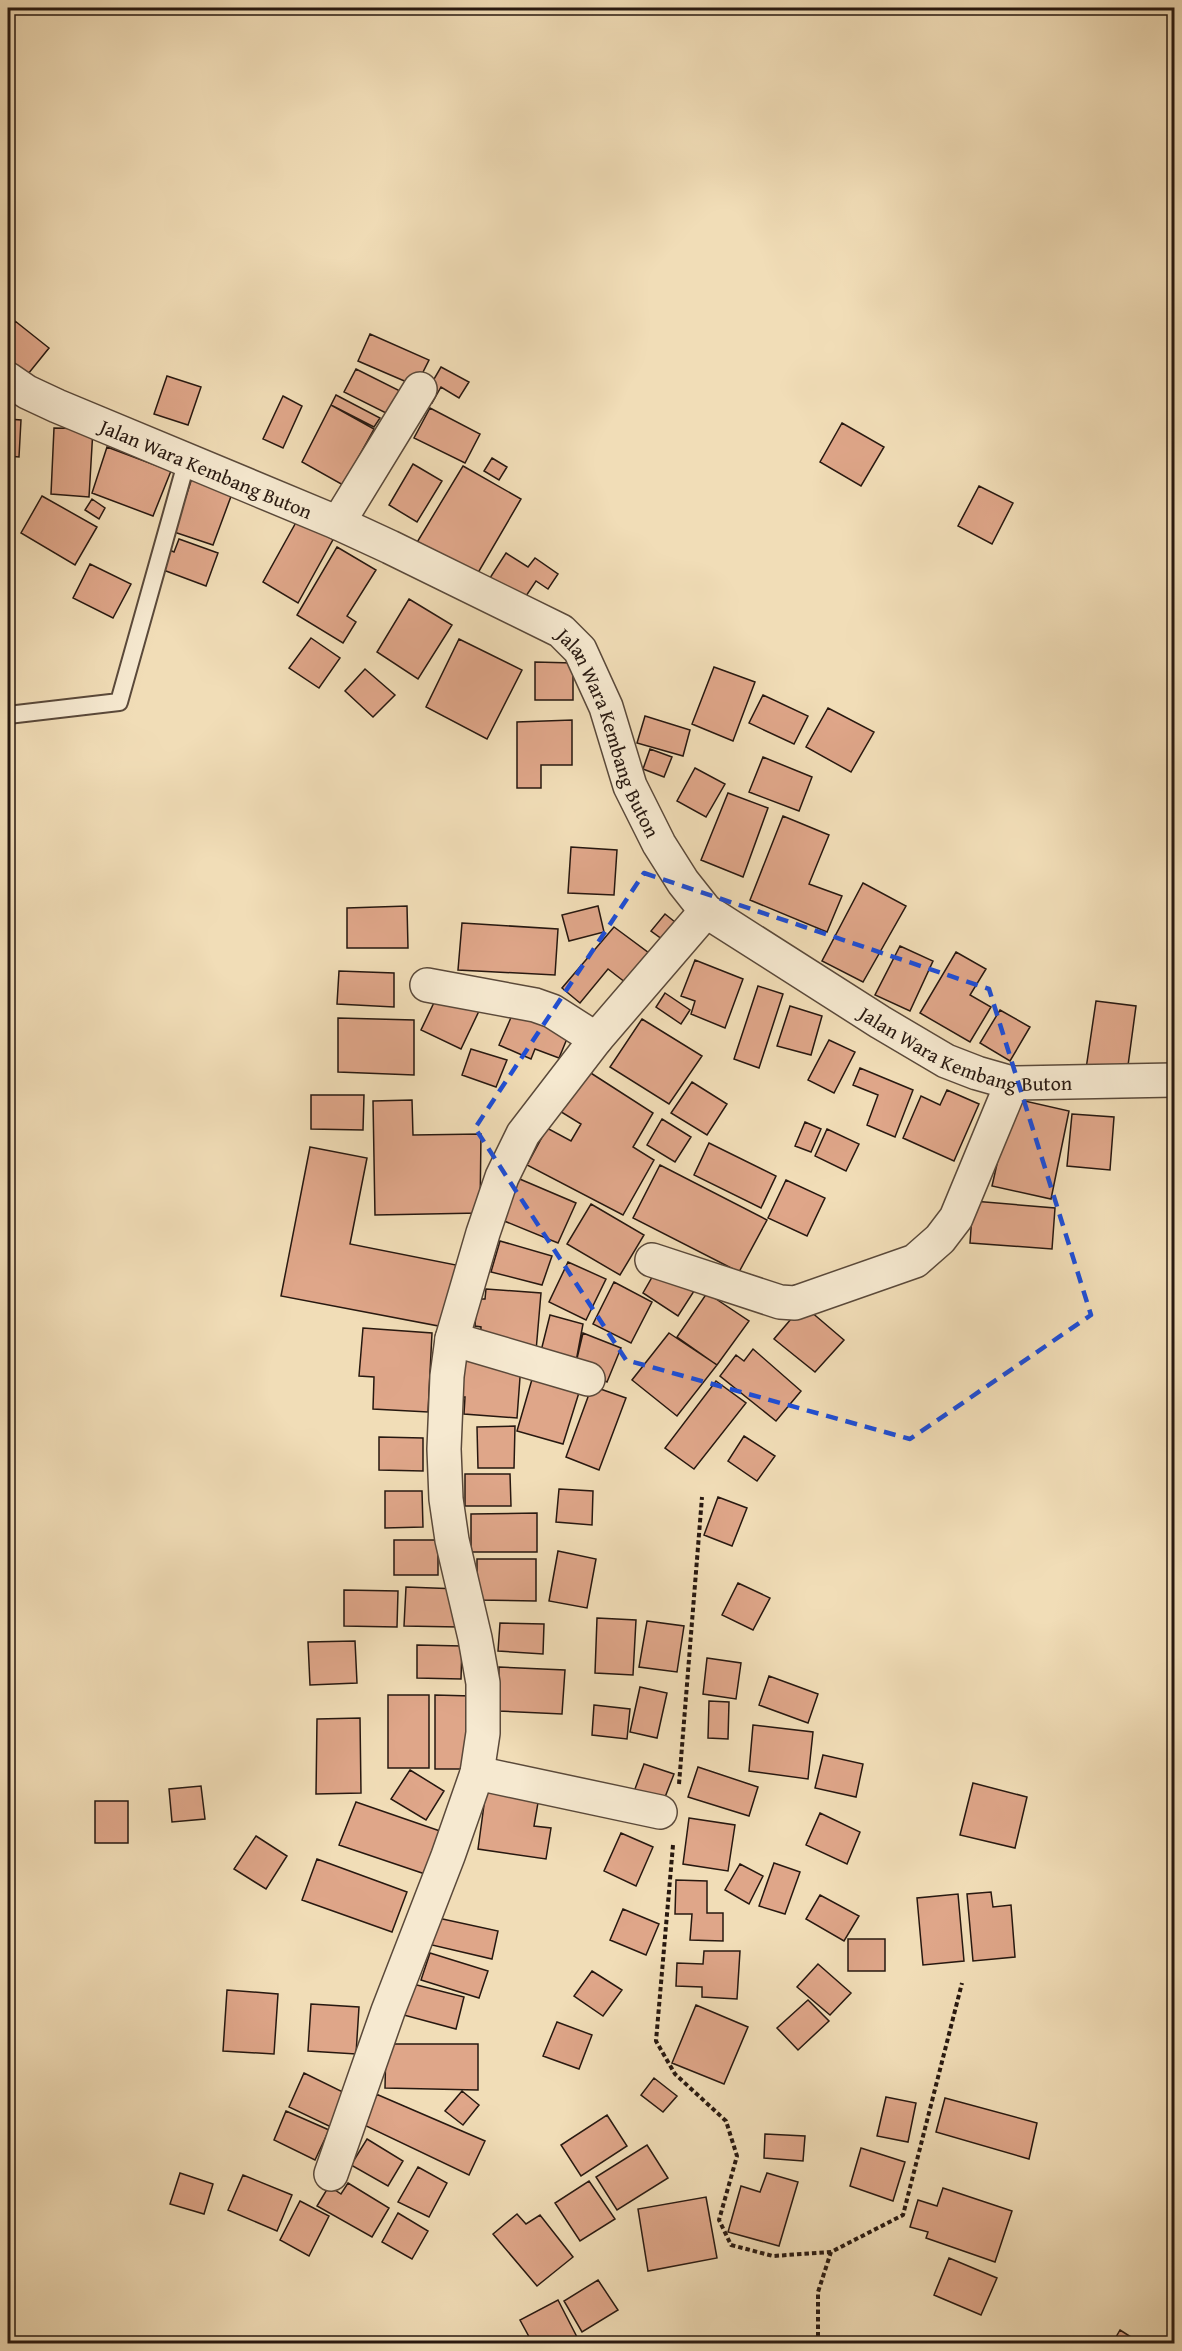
<svg xmlns="http://www.w3.org/2000/svg" width="1182" height="2351" font-family="'Gentium Book Plus',serif">
<rect width="100%" height="100%" fill="#f1ddb7"/>
<filter id="stains"><feTurbulence type="fractalNoise" baseFrequency=".00333" numOctaves="4"/><feColorMatrix values="0 0 0 0 .2 0 0 0 0 .09 0 0 0 0 .02 0 0 0 .5 -.17"/></filter>
<radialGradient id="worn" r=".72"><stop offset=".6" stop-color="#630" stop-opacity="0"/><stop offset="1" stop-color="#630" stop-opacity=".3"/></radialGradient>
<path fill="#dfa689" stroke="#271810" stroke-width="1.5" d="M15 321 49 348 24 379 8 365V331Z
M370 334 429 360 416 386 358 361Z
M441 367 469 382 459 398 441 387 432 403 423 398Z
M356 369 406 394 394 417 344 392Z
M167 376 201 387 188 425 154 414Z
M336 395 380 418 374 427 331 405Z
M283 396 302 406 283 448 263 439Z
M331 405 374 429 343 485 302 462Z
M430 408 480 434 465 463 414 438Z
M8 419 21 420 19 457 8 456Z
M842 423 884 447 861 486 820 462Z
M54 428 93 429 89 497 51 494Z
M107 447 171 471 153 516 92 493Z
M492 458 507 467 499 480 484 471Z
M413 464 442 481 417 522 389 505Z
M463 466 521 499 475 578 416 544Z
M192 478 233 491 213 545 174 532Z
M979 486 1013 503 992 544 958 526Z
M42 496 97 527 75 565 21 533Z
M92 499 105 508 99 519 85 510Z
M299 517 335 536 298 603 263 582Z
M179 539 218 553 206 586 158 568 165 548 174 552Z
M337 547 376 570 347 616 356 622 343 643 297 615Z
M506 553 528 567 535 558 558 574 548 589 536 581 522 602 488 581Z
M90 564 131 584 113 618 73 598Z
M409 599 452 625 418 679 377 652Z
M311 638 340 658 319 688 289 668Z
M459 639 522 670 487 739 426 707Z
M535 662 573 663V700H535Z
M714 667 755 682 733 741 692 724Z
M365 669 395 695 373 717 345 691Z
M763 695 808 716 794 744 749 723Z
M828 708 874 732 851 772 806 747Z
M645 716 690 730 683 756 637 743Z
M572 720V765H541V788H517V722Z
M650 749 672 757 664 777 643 769Z
M763 757 812 777 799 811 749 792Z
M695 768 725 784 706 817 677 801Z
M728 793 768 808 743 877 701 860Z
M783 816 829 835 809 884 842 896 827 932 750 900Z
M571 847 617 850 614 895 568 893Z
M863 883 906 906 863 982 822 961Z
M407 906 408 948H347V908Z
M598 906 604 932 569 941 562 915Z
M665 914 680 926 666 942 651 931Z
M462 923 558 929 555 975 458 970Z
M614 927 653 956 630 986 608 969 580 1003 562 988Z
M900 946 933 961 910 1011 875 995Z
M956 952 986 969 970 995 991 1007 970 1042 920 1013Z
M695 960 743 979 725 1028 691 1014 695 1001 681 996Z
M339 971 394 973V1007L337 1004Z
M758 986 783 994 759 1068 734 1059Z
M439 992 479 1011 461 1049 421 1030Z
M665 993 690 1010 681 1024 656 1007Z
M1096 1001 1136 1006 1127 1073 1086 1069Z
M516 1006 571 1029 559 1058 535 1049 531 1059 499 1045Z
M790 1006 822 1016 811 1055 777 1046Z
M1000 1010 1030 1027 1010 1061 980 1043Z
M338 1018 414 1020V1075L338 1072Z
M642 1019 702 1056 669 1104 610 1067Z
M829 1040 855 1052 834 1093 808 1080Z
M471 1049 507 1060 496 1087 462 1075Z
M583 1068 653 1113 633 1147 654 1160 623 1215 527 1165 547 1128 571 1141 581 1124 558 1110Z
M860 1068 913 1090 895 1137 867 1125 878 1095 853 1085Z
M692 1082 727 1104 707 1135 671 1113Z
M947 1090 979 1104 954 1161 903 1138 921 1096 940 1105Z
M311 1095H364L363 1130 311 1129Z
M1012 1098 1069 1111 1051 1199 992 1186Z
M412 1100 413 1135 481 1134 480 1213 375 1215 373 1101Z
M1072 1114 1114 1117 1110 1170 1067 1166Z
M662 1119 691 1137 675 1162 647 1145Z
M805 1122 821 1129 811 1152 795 1146Z
M827 1129 859 1144 846 1171 815 1156Z
M709 1143 776 1176 761 1208 694 1175Z
M310 1147 367 1158 350 1244 456 1265 444 1327 281 1296Z
M660 1165 767 1220 739 1272 633 1218Z
M515 1177 576 1203 558 1243 497 1218Z
M786 1180 825 1198 807 1236 768 1218Z
M973 1201 1055 1208 1052 1249 970 1243Z
M591 1204 644 1235 620 1275 567 1244Z
M500 1241 552 1256 542 1285 491 1272Z
M568 1262 606 1279 586 1320 549 1302Z
M659 1265 696 1288 678 1316 643 1293Z
M614 1282 652 1302 631 1343 593 1324Z
M486 1289 541 1293 536 1351 480 1346 481 1327 475 1326 477 1299H485Z
M707 1293 749 1321 717 1365 677 1337Z
M803 1305 844 1340 815 1372 774 1339Z
M550 1315 583 1324 575 1367 540 1355Z
M363 1328 432 1333 428 1412 373 1409 374 1377 359 1376Z
M583 1333 621 1348 607 1382 575 1367Z
M669 1333 717 1365 677 1416 632 1380Z
M753 1349 801 1391 776 1421 720 1376 736 1355 744 1361Z
M459 1360 521 1364 517 1418 464 1414 465 1397H457Z
M535 1369 582 1383 563 1444 517 1431Z
M716 1381 746 1403 694 1469 665 1448Z
M592 1386 626 1398 599 1470 566 1457Z
M515 1426 514 1468H478L477 1427Z
M744 1436 775 1456 757 1481 728 1461Z
M379 1437 423 1438V1471L379 1470Z
M465 1474H510L511 1506H465Z
M559 1489 593 1491 592 1525 556 1522Z
M385 1491H422L423 1527 385 1528Z
M718 1497 747 1508 732 1546 704 1535Z
M537 1513V1552H471V1514Z
M394 1540H438V1575H394Z
M558 1551 596 1559 587 1608 549 1601Z
M477 1559H536V1601L477 1600Z
M738 1583 770 1598 753 1630 722 1615Z
M406 1587 459 1589V1627L404 1626Z
M344 1590 398 1591 397 1627 344 1626Z
M597 1618 636 1620 633 1675 595 1673Z
M647 1621 684 1626 677 1672 639 1667Z
M500 1623 544 1624 543 1654 498 1651Z
M355 1641 357 1683 310 1685 308 1642Z
M417 1645 462 1646 461 1679 417 1678Z
M707 1658 741 1663 736 1699 703 1694Z
M499 1667 565 1670 562 1714 498 1711Z
M769 1676 818 1694 808 1723 759 1705Z
M640 1687 667 1693 657 1738 630 1732Z
M388 1695H429V1768H388Z
M435 1695 471 1696V1769H435Z
M709 1701 729 1702 728 1739 708 1738Z
M594 1705 630 1709 627 1739 592 1735Z
M360 1718 361 1793 316 1794 317 1719Z
M753 1725 813 1732 808 1779 749 1771Z
M823 1755 863 1764 856 1797 815 1788Z
M644 1764 674 1774 660 1810 631 1800Z
M698 1767 758 1787 749 1816 688 1797Z
M410 1770 444 1791 426 1820 391 1799Z
M487 1783 540 1791 534 1826 551 1828 546 1859 478 1849Z
M973 1783 1027 1797 1015 1848 960 1835Z
M201 1786 205 1819 172 1822 169 1789Z
M95 1801H128V1843H95Z
M356 1802 440 1831 425 1874 339 1845Z
M820 1813 860 1832 847 1864 806 1845Z
M689 1818 735 1825 728 1871 683 1864Z
M621 1833 653 1847 636 1886 604 1871Z
M256 1836 287 1856 266 1889 234 1869Z
M317 1859 407 1892 392 1932 302 1900Z
M774 1863 800 1872 785 1914 759 1906Z
M740 1864 763 1876 749 1904 725 1890Z
M676 1880 707 1881V1913H723V1941L690 1940 692 1914H675Z
M991 1892 993 1907 1011 1905 1015 1957 973 1961 967 1894Z
M958 1894 964 1961 923 1965 917 1898Z
M820 1895 859 1916 844 1941 806 1919Z
M623 1909 659 1924 646 1955 610 1940Z
M438 1918 498 1931 492 1959 432 1945Z
M848 1939H885V1971H848Z
M704 1951H740L737 1999 702 1997V1987L676 1986 677 1963 703 1964Z
M430 1953 488 1971 479 1998 421 1980Z
M818 1964 851 1993 830 2015 797 1987Z
M592 1971 622 1990 603 2016 574 1996Z
M409 1983 464 1997 456 2029 400 2014Z
M227 1990 278 1994 274 2054 223 2051Z
M808 2000 829 2021 798 2050 777 2028Z
M311 2004 359 2007 356 2054 308 2051Z
M696 2005 748 2027 724 2084 672 2063Z
M557 2022 592 2035 579 2069 543 2056Z
M386 2044H478V2090L385 2088Z
M304 2073 347 2094 331 2127 289 2107Z
M654 2078 677 2096 663 2112 641 2095Z
M462 2091 479 2105 463 2125 445 2111Z
M376 2094 485 2141 469 2175 362 2124Z
M886 2097 916 2103 908 2142 877 2136Z
M945 2098 1037 2123 1029 2159 936 2132Z
M286 2111 329 2130 315 2160 274 2140Z
M607 2115 627 2146 581 2176 561 2145Z
M765 2134 805 2136 803 2161 764 2158Z
M367 2139 403 2161 388 2186 351 2165Z
M647 2145 668 2178 617 2210 596 2177Z
M861 2148 905 2162 893 2201 850 2186Z
M418 2167 447 2183 429 2217 398 2202Z
M180 2173 213 2184 204 2214 170 2204Z
M767 2173 798 2182 779 2246 728 2232 741 2186 760 2192Z
M243 2175 292 2195 277 2231 228 2210Z
M589 2181 615 2219 580 2241 555 2203Z
M348 2183 389 2208 372 2237 317 2206 329 2186 341 2194Z
M943 2188 1012 2211 995 2262 926 2238 928 2232 910 2227 918 2200 937 2206Z
M706 2197 717 2258 648 2271 638 2209Z
M300 2201 329 2216 309 2256 280 2240Z
M398 2213 428 2231 412 2259 382 2242Z
M517 2214 526 2224 540 2215 573 2257 537 2286 493 2234Z
M949 2258 997 2278 981 2315 934 2295Z
M598 2280 618 2310 582 2332 564 2301Z
M558 2300 579 2341 574 2344H533L520 2320Z
M1120 2330 1142 2344H1112Z"/>
<g fill="none" stroke-linecap="round" stroke-linejoin="round">
<g stroke="#5a493a" stroke-width="20">
<path id="lane" d="M8 715 119 702 187 460"/>
</g>
<g stroke="#5a493a" stroke-width="36">
<g id="street">
<path id="s1" d="M8 379 27 392 57 406 338 523 390 547 561 631 580 650 606 707 630 786 659 844 683 882 706 911 880 1022 946 1061 977 1073 1012 1083 1174 1080"/>
<path d="M338 523 420 389"/>
<path d="M427 985 535 1005 552 1011 596 1039"/>
<path d="M652 1260 780 1302 795 1303 915 1261 940 1239 956 1218 1012 1083"/>
<path d="M452 1339 588 1379"/>
<path d="M477 1773 660 1812"/>
<path d="M331 2174 388 2011 448 1856 477 1773 483 1733V1683L475 1638 452 1540 446 1499 444 1449 447 1376 452 1339 483 1233 502 1177 523 1134 596 1039 706 911"/>
</g>
</g>
<path stroke="#271810" stroke-width="4" stroke-dasharray="4.5 3" stroke-linecap="butt" d="M679 1784 702 1497
M673 1845 656 2041 675 2074 726 2121 737 2156 719 2220 731 2245 773 2256 831 2252
M818 2344V2292L831 2252 903 2215 962 1983"/>
<use href="#lane" stroke="#f6e9d0" stroke-width="16"/>
<use href="#street" stroke="#f6e9d0" stroke-width="33"/>
</g>
<path fill="none" stroke="#1d4ed8" stroke-width="4.5" stroke-dasharray="12 8" stroke-linejoin="round" d="M644 873 989 989 1091 1315 910 1439 626 1360 475 1128Z"/>
<g text-anchor="middle" dominant-baseline="central" stroke-width="4.5" stroke-linejoin="round" paint-order="stroke">
<g font-size="20" fill="#271810" stroke="#f6e9d0">
<text stroke="none"><textPath href="#s1" startOffset="218">Jalan Wara Kembang Buton</textPath></text>
<text stroke="none"><textPath href="#s1" startOffset="722">Jalan Wara Kembang Buton</textPath></text>
<text stroke="none"><textPath href="#s1" startOffset="1226">Jalan Wara Kembang Buton</textPath></text>
</g>
</g>
<rect width="1182" height="2351" fill="none" stroke="#f1ddb7" stroke-width="30"/>
<rect x="9" y="9" width="1164" height="2333" fill="none" stroke="#271810" stroke-width="3"/>
<rect x="15" y="15" width="1152" height="2321" fill="none" stroke="#271810" stroke-width="1.5"/>
<rect width="100%" height="100%" filter="url(#stains)"/>
<rect width="100%" height="100%" fill="url(#worn)"/>
</svg>
